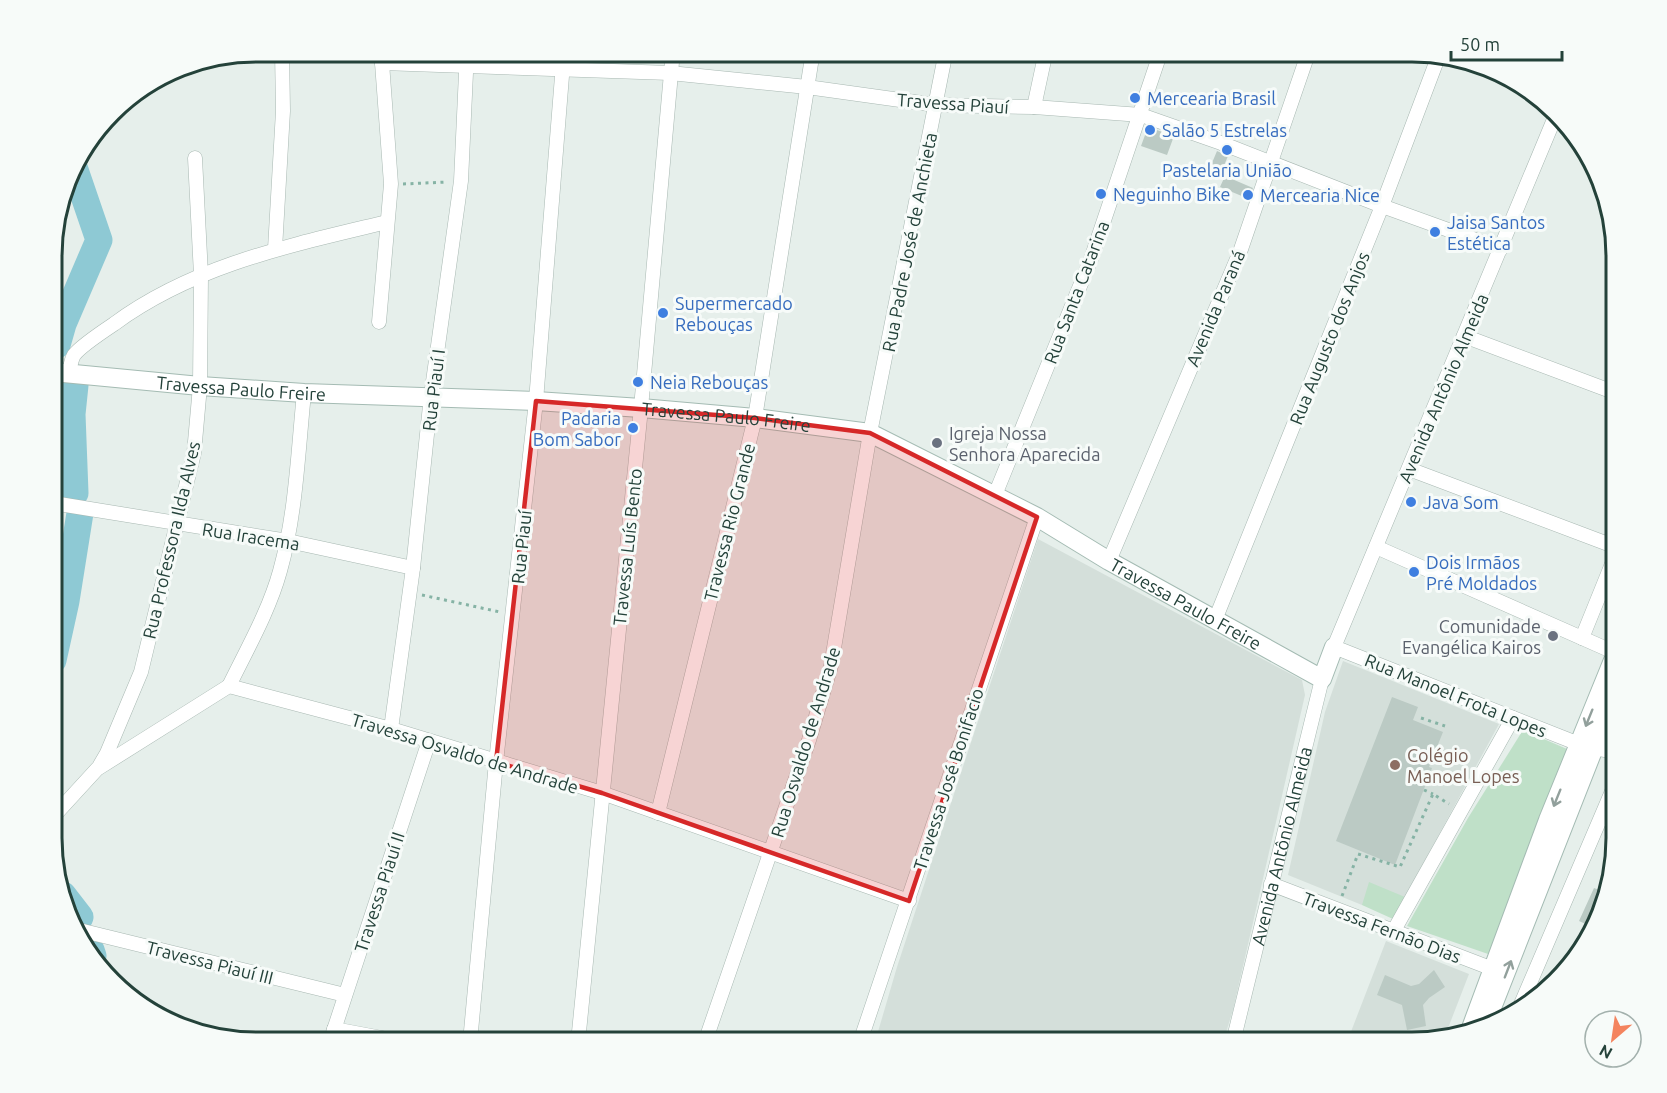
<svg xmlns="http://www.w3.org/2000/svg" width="1667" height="1093" font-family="Ubuntu,sans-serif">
<rect width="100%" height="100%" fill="#e6efeb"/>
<path fill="#d4dfda" d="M1038 539 1302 680 1305 695 1233 1010 1223 1042H875L897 967Z
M1343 661 1499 724 1405 897 1362 905 1288 875 1325 712Z
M1386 941 1469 974 1445 1036 1425 1042H1347Z"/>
<path fill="#bfe0c8" d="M1523 730 1567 749 1491 955 1407 926 1468 818Z
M1369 882 1405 897 1393 919 1362 905Z"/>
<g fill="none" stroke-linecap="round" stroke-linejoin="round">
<path stroke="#8ec9d4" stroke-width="27" d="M57 345 63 324 99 240 73 164
M75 493 72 414 75 385
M53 660 66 601 80 513
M63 895 80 917
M91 950 93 956"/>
</g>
<path fill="#bbcac4" d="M1148 127 1174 136 1167 155 1141 146Z
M1217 151 1228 156 1220 175 1209 170Z
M1225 176 1253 188 1249 199 1220 187Z
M1392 697 1418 707 1413 720 1443 732 1429 767 1432 768 1395 865 1336 841Z
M1594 888 1602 891 1590 926 1579 921Z
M1434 970 1445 987 1429 998 1423 1005 1426 1026 1407 1030 1402 1005 1377 995 1385 975 1411 986 1419 984Z"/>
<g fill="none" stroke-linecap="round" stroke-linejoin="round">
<g stroke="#a8b8b2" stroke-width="15">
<g id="street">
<path d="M382 63 670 73 807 87 936 105 1034 107 1141 115 1221 143 1382 206 1501 249"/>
<path d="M1034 107 1046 51"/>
<path d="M1555 117 1334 647 1579 744"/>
<path d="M275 249 283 111 282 51"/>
<path d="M379 322 391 184 382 63 379 51"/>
<path d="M1464 336 1616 393"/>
<path d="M69 373C70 368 71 360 74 355 79 348 105 330 114 324 194 265 292 245 387 222"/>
<path d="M1409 469 1616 547"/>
<path d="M995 495 1091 259 1161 51"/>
<path d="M53 503 288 541 413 568"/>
<path d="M1609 544 1616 526"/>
<path d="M1376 547 1616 653"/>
<path d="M1109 561 1240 252 1309 51"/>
<path d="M1215 620 1382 206 1439 55"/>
<path d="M1582 638 1616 554"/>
<path d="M229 686C247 649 269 611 280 571 296 514 298 452 304 393"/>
<path d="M391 729 413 568 431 396 461 181 467 51"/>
<path d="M1594 748 1616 752"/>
<path d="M100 765 107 753 141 672 194 453 200 386 201 275 195 158"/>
<path d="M658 813 755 418 813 51"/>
<path d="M53 817 97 769 229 686 391 729 602 793 909 901"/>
<path d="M1271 884 1493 969"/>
<path d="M75 929 345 995"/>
<path d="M1393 932 1513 718"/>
<path d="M1518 1011 1616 782"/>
<path d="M334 1029 403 1042"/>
<path d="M330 1042 429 741"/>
<path d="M470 1042 496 762 536 401 564 51"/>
<path d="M578 1042 641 408 673 51"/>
<path d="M705 1042 809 740 831 666 870 433 946 51"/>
<path d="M860 1042 1037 517"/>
<path id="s1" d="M1233 1042 1322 679"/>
</g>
</g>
<g stroke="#a4bbb3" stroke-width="20">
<g id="secondary">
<path id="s2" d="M53 372 200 386 304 393 536 401 641 408 755 418 870 433 1037 517 1109 561 1322 679 1334 647"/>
<path d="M1486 1023 1616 692"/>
<path d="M1471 1028 1548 820 1616 653"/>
</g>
</g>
<path stroke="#86b3a5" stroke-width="3" stroke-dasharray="3 4.5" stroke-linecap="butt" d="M403 184 447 182
M422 595 500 612
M1421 718 1445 726
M1424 790 1433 794
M1342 896 1358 854 1400 867 1433 794 1449 804"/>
<use href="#street" stroke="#fff" stroke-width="14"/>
<use href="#secondary" stroke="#fff" stroke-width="18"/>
</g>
<defs><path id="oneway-shaft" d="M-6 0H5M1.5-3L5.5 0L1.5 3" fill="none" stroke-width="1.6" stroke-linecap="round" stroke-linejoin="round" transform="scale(1.5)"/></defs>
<g stroke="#92a09c">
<use href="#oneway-shaft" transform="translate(1589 718) rotate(112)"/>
<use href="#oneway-shaft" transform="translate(1557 798) rotate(112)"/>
<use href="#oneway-shaft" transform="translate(1508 969) rotate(-69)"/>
</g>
<path fill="#d62828" fill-opacity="0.2" stroke="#d62828" stroke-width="4.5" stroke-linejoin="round" d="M536 401 755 418 870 433 1037 517 909 901 602 793 496 762Z"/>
<g fill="#3f7fe0" stroke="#f7fbf9" stroke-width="2">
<circle cx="1135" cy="98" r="6"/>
<circle cx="1150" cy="130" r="6"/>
<circle cx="1227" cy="150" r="6"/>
<circle cx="1101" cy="194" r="6"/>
<circle cx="1248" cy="195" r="6"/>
<circle cx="1435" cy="232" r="6"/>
<circle cx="663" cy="313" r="6"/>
<circle cx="638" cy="382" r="6"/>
<circle cx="633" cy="428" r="6"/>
<circle cx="1411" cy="502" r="6"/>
<circle cx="1414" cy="572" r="6"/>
</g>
<g fill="#6b7280" stroke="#f7fbf9" stroke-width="2">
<circle cx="937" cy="443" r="6"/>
<circle cx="1553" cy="636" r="6"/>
</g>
<circle fill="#8d6e63" stroke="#f7fbf9" stroke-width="2" cx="1395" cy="765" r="6"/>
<g text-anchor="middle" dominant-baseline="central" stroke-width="6" stroke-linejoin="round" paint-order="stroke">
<g font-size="18" fill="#366cbe" stroke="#f7fbf9" text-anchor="start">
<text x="1147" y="98">Mercearia Brasil</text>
<text x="1162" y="130">Salão 5 Estrelas</text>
<text x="1227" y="170" text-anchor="middle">Pastelaria União</text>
<text x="1113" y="194">Neguinho Bike</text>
<text x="1260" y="195">Mercearia Nice</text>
<text x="1447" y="222">Jaisa Santos<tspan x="1447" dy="21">Estética</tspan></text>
<text x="675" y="303">Supermercado<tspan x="675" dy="21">Rebouças</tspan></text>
<text x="650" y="382">Neia Rebouças</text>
<text x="621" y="418" text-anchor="end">Padaria<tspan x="621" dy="21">Bom Sabor</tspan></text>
<text x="1423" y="502">Java Som</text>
<text x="1426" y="562">Dois Irmãos<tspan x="1426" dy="21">Pré Moldados</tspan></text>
</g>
<g font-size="18" fill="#24423a" stroke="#f7fbf9">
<text transform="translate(953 103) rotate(4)">Travessa Piauí</text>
<text transform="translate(909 242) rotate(-79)">Rua Padre José de Anchieta</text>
<text transform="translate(1076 292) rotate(-69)">Rua Santa Catarina</text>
<text transform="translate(1215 308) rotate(-67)">Avenida Paraná</text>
<text transform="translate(1329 338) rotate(-68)">Rua Augusto dos Anjos</text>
<text stroke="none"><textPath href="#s2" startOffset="189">Travessa Paulo Freire</textPath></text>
<text transform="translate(1443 388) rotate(-67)">Avenida Antônio Almeida</text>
<text transform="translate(433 390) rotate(-83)">Rua Piauí I</text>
<text stroke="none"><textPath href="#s2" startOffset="675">Travessa Paulo Freire</textPath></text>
<text transform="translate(729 522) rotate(-76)">Travessa Rio Grande</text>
<text transform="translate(251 536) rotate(9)">Rua Iracema</text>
<text transform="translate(171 540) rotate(-77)">Rua Professora Ilda Alves</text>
<text transform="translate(521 547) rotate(-84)">Rua Piauí</text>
<text transform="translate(627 547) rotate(-84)">Travessa Luís Bento</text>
<text stroke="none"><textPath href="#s2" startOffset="1179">Travessa Paulo Freire</textPath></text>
<text transform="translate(1456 695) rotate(22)">Rua Manoel Frota Lopes</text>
<text transform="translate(805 742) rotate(-73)">Rua Osvaldo de Andrade</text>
<text transform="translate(465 753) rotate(17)">Travessa Osvaldo de Andrade</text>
<text transform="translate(948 779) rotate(-72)">Travessa José Bonifacio</text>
<text stroke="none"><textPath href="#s1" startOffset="202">Avenida Antônio Almeida</textPath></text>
<text transform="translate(379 892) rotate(-72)">Travessa Piauí II</text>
<text transform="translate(1382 927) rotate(21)">Travessa Fernão Dias</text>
<text transform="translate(210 962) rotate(14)">Travessa Piauí III</text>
</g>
<g font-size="18" fill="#5b616d" stroke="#f7fbf9" text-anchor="start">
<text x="949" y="433">Igreja Nossa<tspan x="949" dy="21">Senhora Aparecida</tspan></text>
<text x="1541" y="626" text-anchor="end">Comunidade<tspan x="1541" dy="21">Evangélica Kairos</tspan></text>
</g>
<g font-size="18" fill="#785e54" stroke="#f7fbf9" text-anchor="start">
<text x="1407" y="755">Colégio<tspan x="1407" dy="21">Manoel Lopes</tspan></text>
</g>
</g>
<path d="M0 0H1667V1093H0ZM256 62H1412A194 194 0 0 1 1606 256V838A194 194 0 0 1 1412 1032H256A194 194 0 0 1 62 838V256A194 194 0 0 1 256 62Z" fill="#f7fbf9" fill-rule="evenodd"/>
<path fill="none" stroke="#24423a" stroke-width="3" d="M256 62H1412A194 194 0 0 1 1606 256V838A194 194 0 0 1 1412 1032H256A194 194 0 0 1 62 838V256A194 194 0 0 1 256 62Z"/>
<g transform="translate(1613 1039) rotate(209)"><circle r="28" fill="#f7fbf9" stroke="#a3b1ad" stroke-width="1.5"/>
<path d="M0-4.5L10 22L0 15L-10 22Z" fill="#f4845f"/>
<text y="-9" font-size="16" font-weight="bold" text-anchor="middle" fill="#24423a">N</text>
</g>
<path d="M1451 51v9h111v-9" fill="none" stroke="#24423a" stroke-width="3"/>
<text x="1460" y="51" font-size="18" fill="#24423a" stroke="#f7fbf9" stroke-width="4.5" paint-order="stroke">50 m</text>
</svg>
